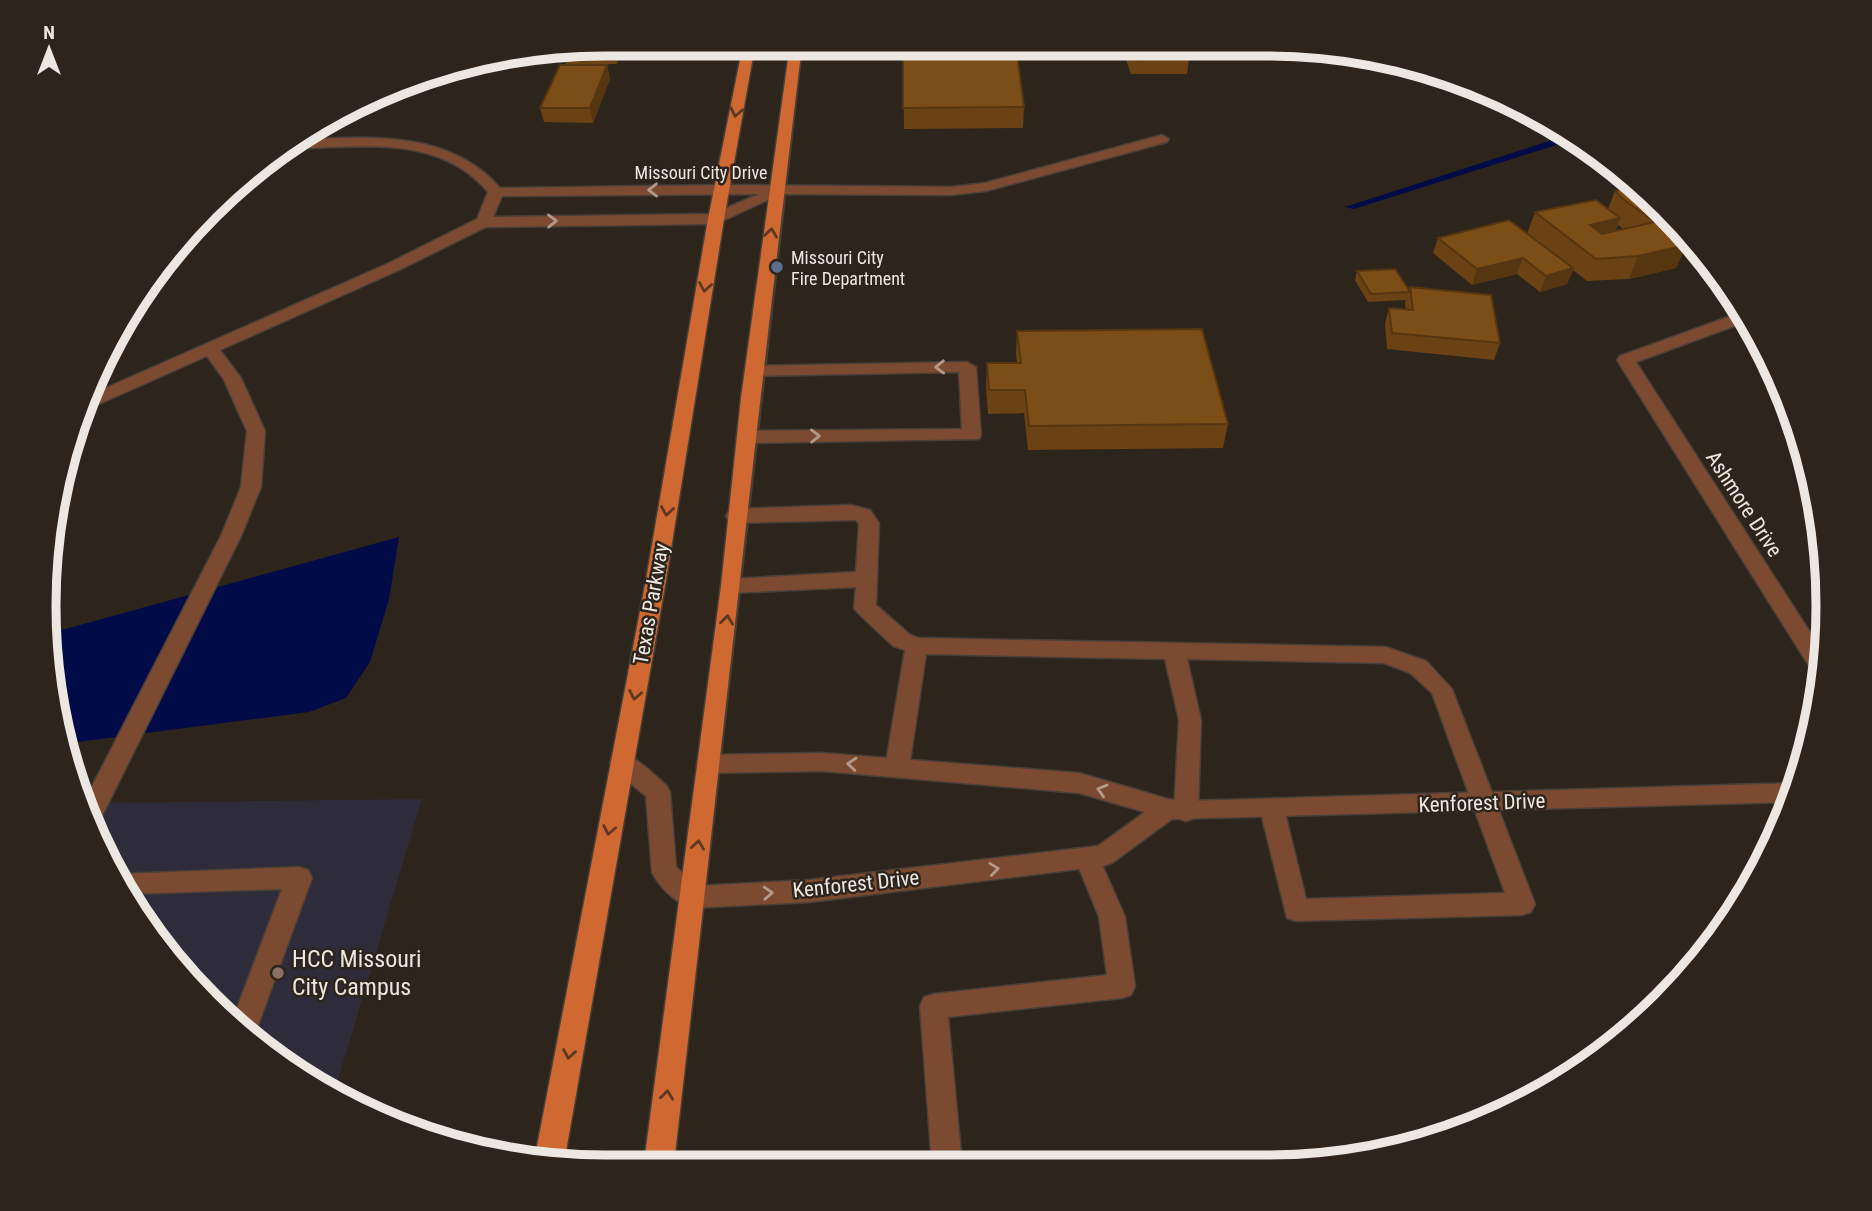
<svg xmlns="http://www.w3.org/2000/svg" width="1872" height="1211" font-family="'Roboto Condensed',sans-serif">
<rect width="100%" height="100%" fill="#2d241c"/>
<path fill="#2e2b3b" d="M422 799 335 1090 235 1028 138 917 86 803Z"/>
<path fill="#000b48" d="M399 537 389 599 370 662 346 698 309 712 62 744 51 633Z"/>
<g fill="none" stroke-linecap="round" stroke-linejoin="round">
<path fill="#000b48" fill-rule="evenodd" d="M1562 137 1569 141 1354 209 1345 207Z"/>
<g stroke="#483f38" stroke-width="3">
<path id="service" d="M1162 135 1169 139 1167 142 986 191 951 195 780 194 716 224 486 227 399 270 220 350 241 378 265 431 261 487 241 536 100 820 95 822 85 800 221 536 241 487 247 431 223 378 207 356 90 408 82 409 90 395 387 264 477 219 488 192C448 145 391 145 333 147 317 147 300 150 284 147L292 140C364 137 448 128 500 188L722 185 951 187 985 183ZM759 194 713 214 493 217 502 196Z
M967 362 976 367 981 435 979 439 746 443 737 437 746 431 962 429 959 372 755 376 746 371 755 366Z
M851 505 870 510 879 523 876 605 909 634 918 638 1386 647 1426 661 1452 689 1535 904 1531 912 1522 915 1296 921 1287 918 1260 809 1263 802 1272 799 1281 802 1284 809 1306 899 1505 893 1432 693 1410 673 1384 663 1187 659 1201 720 1198 811 1195 818 1186 821 1177 818 1174 811 1179 720 1165 659 926 654 909 768 905 775 897 777 889 775 885 768 905 650 893 646 858 613 854 608 856 587 731 593 724 591 721 586 724 581 731 579 856 572 859 524 856 520 736 523 729 521 726 516 729 511 736 509Z
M1087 847 1096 851 1125 917 1135 986 1131 995 1122 998 948 1017 962 1164H932L920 1006 924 997 934 994 1107 975 1099 917 1075 858 1078 851Z
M299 867 308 870 312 878 253 1039 231 1024 282 889 128 894 119 874Z"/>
</g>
<g stroke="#483f38" stroke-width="3">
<path id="minor" d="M1742 312 1748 321 1636 362 1824 654 1823 679 1816 677 1617 360 1620 356Z
M822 753 1079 773 1168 799 1186 801 1799 783 1791 802 1172 819 1112 863 1103 866 809 902 691 908C676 903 658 886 652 872L646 796 614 770 610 763 614 756C633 750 652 774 666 785L670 792 676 867 696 886 809 880 1098 846 1145 812 1079 793 822 771 709 773 701 771 697 764 701 757 709 755Z"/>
</g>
<g stroke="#483f38" stroke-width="3">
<path id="primary" d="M743 45H755L724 219 666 580 564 1163 534 1162 646 580 708 219Z
M790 45H802C757 417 717 790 674 1163H644L721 586 741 398Z"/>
</g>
<use href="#service" fill="#7c4a31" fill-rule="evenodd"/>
<use href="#minor" fill="#7c4a31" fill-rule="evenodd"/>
<use href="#primary" fill="#d06831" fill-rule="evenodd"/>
</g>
<path fill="#6a4214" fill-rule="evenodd" d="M606 44H624L617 64H566L563 51Z
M903 46 1024 107 1023 128 904 129Z
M1124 47 1185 48 1189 59 1187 74H1131L1123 51Z
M607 65 610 79 593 123 544 122 540 108Z
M1639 185 1699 249 1684 250 1676 268 1629 279 1587 281 1573 270 1567 284 1540 292 1517 274 1472 285 1433 253 1438 238 1527 234 1535 212 1608 209 1615 191ZM1618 225 1624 229 1615 231Z
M1357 271 1409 290 1410 287 1500 343 1494 360 1387 349 1385 324 1389 308 1406 310 1405 303 1406 300 1368 302 1355 280Z
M1017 331 1228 424 1223 448 1028 450 1024 413 988 414 986 387 987 363H1017L1016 354Z"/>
<path fill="#563610" d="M616 44H624L617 64 614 49Z
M607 65 610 79 593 123 590 108Z
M1620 218 1611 241 1581 248 1590 225Z
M1686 245 1676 268 1629 279 1638 256Z
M1523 258 1517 274 1472 285 1477 269Z
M1573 268 1567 284 1540 292 1546 276Z"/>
<path fill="#7b4d17" stroke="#563610" stroke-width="2" d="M606 44H616L614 49 570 50Z
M903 46H1016L1024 107 903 108Z
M1128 47 1185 48 1189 59 1132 60Z
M560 65H607L590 108H540Z
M1639 185 1679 228 1673 229 1686 245 1638 256 1596 259 1535 212 1596 200 1620 218 1590 225 1602 234 1655 222 1623 199 1615 191Z
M1509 220 1573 268 1546 276 1523 258 1477 269 1438 238Z
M1395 269 1409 290V292L1371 294 1357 271Z
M1410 287 1491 295 1500 343 1392 333 1389 308 1413 310Z
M1202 329 1228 424 1029 426 1025 390H989L987 363H1021L1017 331Z"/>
<defs><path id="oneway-chevron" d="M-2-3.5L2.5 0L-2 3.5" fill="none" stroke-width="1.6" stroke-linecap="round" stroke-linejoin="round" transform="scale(1.75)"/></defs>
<g stroke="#5e3822">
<use href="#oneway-chevron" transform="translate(736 112) rotate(101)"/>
<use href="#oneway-chevron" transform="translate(771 233) rotate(-82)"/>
<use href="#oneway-chevron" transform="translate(705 287) rotate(99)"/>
<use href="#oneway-chevron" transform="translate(667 511) rotate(99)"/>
<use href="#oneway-chevron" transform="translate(727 620) rotate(-83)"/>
<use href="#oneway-chevron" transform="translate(635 695) rotate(101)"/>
<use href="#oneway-chevron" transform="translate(609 830) rotate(101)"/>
<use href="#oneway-chevron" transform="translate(698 845) rotate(-82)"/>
<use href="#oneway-chevron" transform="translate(569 1054) rotate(100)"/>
<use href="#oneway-chevron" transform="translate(667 1095) rotate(-83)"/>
</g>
<g stroke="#b49889">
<use href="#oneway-chevron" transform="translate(653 190) rotate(179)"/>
<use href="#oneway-chevron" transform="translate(552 221) rotate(-1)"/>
<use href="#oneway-chevron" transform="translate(940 367) rotate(179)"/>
<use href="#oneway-chevron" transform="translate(815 436) rotate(-1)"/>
<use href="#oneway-chevron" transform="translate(852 764) rotate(-175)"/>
<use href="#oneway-chevron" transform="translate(1102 790) rotate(-163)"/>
<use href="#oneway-chevron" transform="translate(994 869) rotate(-7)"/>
<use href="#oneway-chevron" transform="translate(768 893) rotate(-3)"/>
</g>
<circle fill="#5c6f8a" stroke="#2d241c" stroke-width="2.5" cx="777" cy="267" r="7"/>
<circle fill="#8d6e63" stroke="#2d241c" stroke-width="2.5" cx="278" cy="973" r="7"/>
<g text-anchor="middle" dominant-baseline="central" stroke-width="5" stroke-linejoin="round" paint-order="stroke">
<g font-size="18" fill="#ede7e1" stroke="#2d241c">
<text x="701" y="172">Missouri City Drive</text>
</g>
<g font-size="18" fill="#ede7e1" stroke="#2d241c" text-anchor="start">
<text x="791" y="257">Missouri City<tspan x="791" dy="21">Fire Department</tspan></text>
</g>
<g font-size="21" fill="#ede7e1" stroke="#2d241c">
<text transform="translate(1744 504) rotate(57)">Ashmore Drive</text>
<text transform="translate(651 604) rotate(-80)">Texas Parkway</text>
<text transform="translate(1482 803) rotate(-2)">Kenforest Drive</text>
<text transform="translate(856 884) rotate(-6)">Kenforest Drive</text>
</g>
<g font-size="24" fill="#ede7e1" stroke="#2d241c" text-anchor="start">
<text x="292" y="959">HCC Missouri<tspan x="292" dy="28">City Campus</tspan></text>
</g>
</g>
<path d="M0 0H1872V1211H0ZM605 56H1267A549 549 0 0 1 1816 605V606A549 549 0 0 1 1267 1155H605A549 549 0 0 1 56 606V605A549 549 0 0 1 605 56Z" fill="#2d241c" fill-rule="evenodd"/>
<path fill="none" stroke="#ede7e1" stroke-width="9" d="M605 56H1267A549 549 0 0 1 1816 605V606A549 549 0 0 1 1267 1155H605A549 549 0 0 1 56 606V605A549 549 0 0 1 605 56Z"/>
<g transform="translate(49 49)" stroke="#2d241c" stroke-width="5" paint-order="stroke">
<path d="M0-5L12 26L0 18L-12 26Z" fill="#ede7e1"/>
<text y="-10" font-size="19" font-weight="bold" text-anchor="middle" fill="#ede7e1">N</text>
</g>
</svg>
